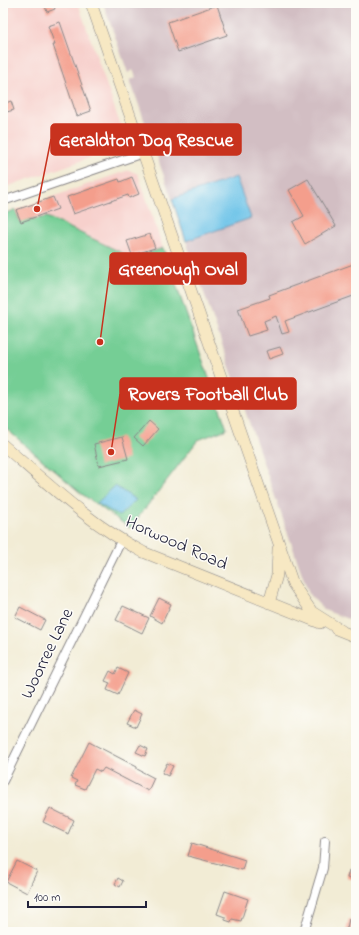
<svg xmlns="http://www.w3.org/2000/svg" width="359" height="935" font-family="'Indie Flower',sans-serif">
<rect width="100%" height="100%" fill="#fdfcf7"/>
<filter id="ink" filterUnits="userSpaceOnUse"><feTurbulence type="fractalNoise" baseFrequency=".025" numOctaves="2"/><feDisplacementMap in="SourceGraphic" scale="8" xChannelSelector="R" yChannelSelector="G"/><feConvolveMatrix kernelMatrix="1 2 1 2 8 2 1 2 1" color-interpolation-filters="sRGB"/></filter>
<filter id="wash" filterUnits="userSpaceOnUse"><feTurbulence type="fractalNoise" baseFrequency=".012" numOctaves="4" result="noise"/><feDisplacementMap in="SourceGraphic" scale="16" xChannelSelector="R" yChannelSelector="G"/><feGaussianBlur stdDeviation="0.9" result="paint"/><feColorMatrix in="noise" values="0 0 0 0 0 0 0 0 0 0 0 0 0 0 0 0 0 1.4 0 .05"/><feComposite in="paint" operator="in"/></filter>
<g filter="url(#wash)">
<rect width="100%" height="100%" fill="#f2ecd5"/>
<path fill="#f7d0cc" d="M3 3H78L125 138 121 147 3 188Z
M129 170 138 174 163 248 133 258 47 217 20 222 15 210Z"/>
<path fill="#d2bec3" d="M103 3H351L356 11V622L324 610 309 594 186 241 251 218 236 177 172 199 130 80 136 77 133 70 128 73Z"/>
<path fill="#74ce95" stroke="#4b7868" d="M15 210 20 221 47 217 133 258 163 248 227 429 198 440 130 528 83 495 3 426V214Z"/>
<path fill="#6bc2e8" stroke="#467292" d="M236 177 251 218 186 241 172 199Z
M115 486 136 500 119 516 97 503Z"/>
<g id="blocks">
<path fill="#f49e8c" d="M44 3H53L55 9 47 12Z
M217 5 227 35 178 52 168 22Z
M60 22 91 111 77 116 53 45H55L48 26Z
M11 101 14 110 3 113V104Z
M132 177 139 194 129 198 128 195 73 214 67 197 119 179 120 182Z
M308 179 336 226 305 244 293 222 304 216 289 190Z
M53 197 58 209 21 222 16 210Z
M150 234 155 248 132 255 127 241Z
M356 263V295L285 321 289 332 282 334 276 316 264 321 267 330 248 336 238 309 270 298 269 295Z
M280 347 283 354 269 359 266 351Z
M149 421 158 429 143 446 134 438Z
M122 437 128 459 99 466 94 444Z
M159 598 171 604 162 623 150 616Z
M123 606 149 618 142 633 116 620Z
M20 607 45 620 40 630 15 617Z
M118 668 128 673 118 695 107 690 110 683 105 681 110 671 115 674Z
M134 710 142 714 136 727 127 723Z
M89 742 137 767V769L154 778 148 791 104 768 101 772 95 769 85 789 75 785 77 781 71 778Z
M140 745 148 749 145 756 136 752Z
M167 763 173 766 168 776 162 773Z
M50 808 74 820 68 834 43 822Z
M192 843 245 860 242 870 188 856Z
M17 861 37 871 27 893 6 882Z
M349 870 356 872V880L347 878Z
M118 878 123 881 120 887 115 884Z
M225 891 248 899 241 921 232 919 231 922 225 920V917L217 914Z
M349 919 356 921V932H346Z"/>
</g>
</g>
<g filter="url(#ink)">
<use href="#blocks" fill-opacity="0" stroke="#8a8788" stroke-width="1"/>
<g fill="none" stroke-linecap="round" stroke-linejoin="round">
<g stroke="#8a8788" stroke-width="10">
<path id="street" d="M3 201 143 153
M3 781 121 541
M304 932 323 868 325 841"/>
</g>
<g stroke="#8a8788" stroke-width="12">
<path id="secondary" d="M91 3 293 584 312 612 342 631
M3 445C48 484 91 525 143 552L320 623
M269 603 277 575 278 549
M336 629 356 637"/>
</g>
<use href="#street" stroke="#fff" stroke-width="8"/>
<use href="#secondary" stroke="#f7e8c3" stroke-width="11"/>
</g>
</g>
<g text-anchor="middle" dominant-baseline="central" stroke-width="3" stroke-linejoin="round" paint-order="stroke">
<g font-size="18" fill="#22223b" stroke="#fdfcf7">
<text transform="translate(176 544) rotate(24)">Horwood Road</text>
<text transform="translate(48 654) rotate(-64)">Woorree Lane</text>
</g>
</g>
<path fill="none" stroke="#c8321e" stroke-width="1.5" d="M37 209L51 139M100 342L110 268M111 452L120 394"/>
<g fill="#c8321e" stroke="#fdfcf7" stroke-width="1.5">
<circle cx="37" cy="209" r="4"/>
<circle cx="100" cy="342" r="4"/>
<circle cx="111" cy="452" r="4"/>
</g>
<g fill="#c8321e" stroke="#c8321e" stroke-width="1.5">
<rect x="51" y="124" width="190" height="31" rx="4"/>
<rect x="110" y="253" width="136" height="31" rx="4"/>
<rect x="120" y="378" width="176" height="31" rx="4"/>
</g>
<g font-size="19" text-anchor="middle" font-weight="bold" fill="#fff">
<text x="146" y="146">Geraldton Dog Rescue</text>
<text x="178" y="275">Greenough Oval</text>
<text x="208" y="400">Rovers Football Club</text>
</g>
<rect width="359" height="935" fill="none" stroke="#fdfcf7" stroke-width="16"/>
<path d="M28 901v6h118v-6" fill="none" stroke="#22223b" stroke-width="2"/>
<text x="34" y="901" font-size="12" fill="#22223b" stroke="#fdfcf7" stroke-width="3" paint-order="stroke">100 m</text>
</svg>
